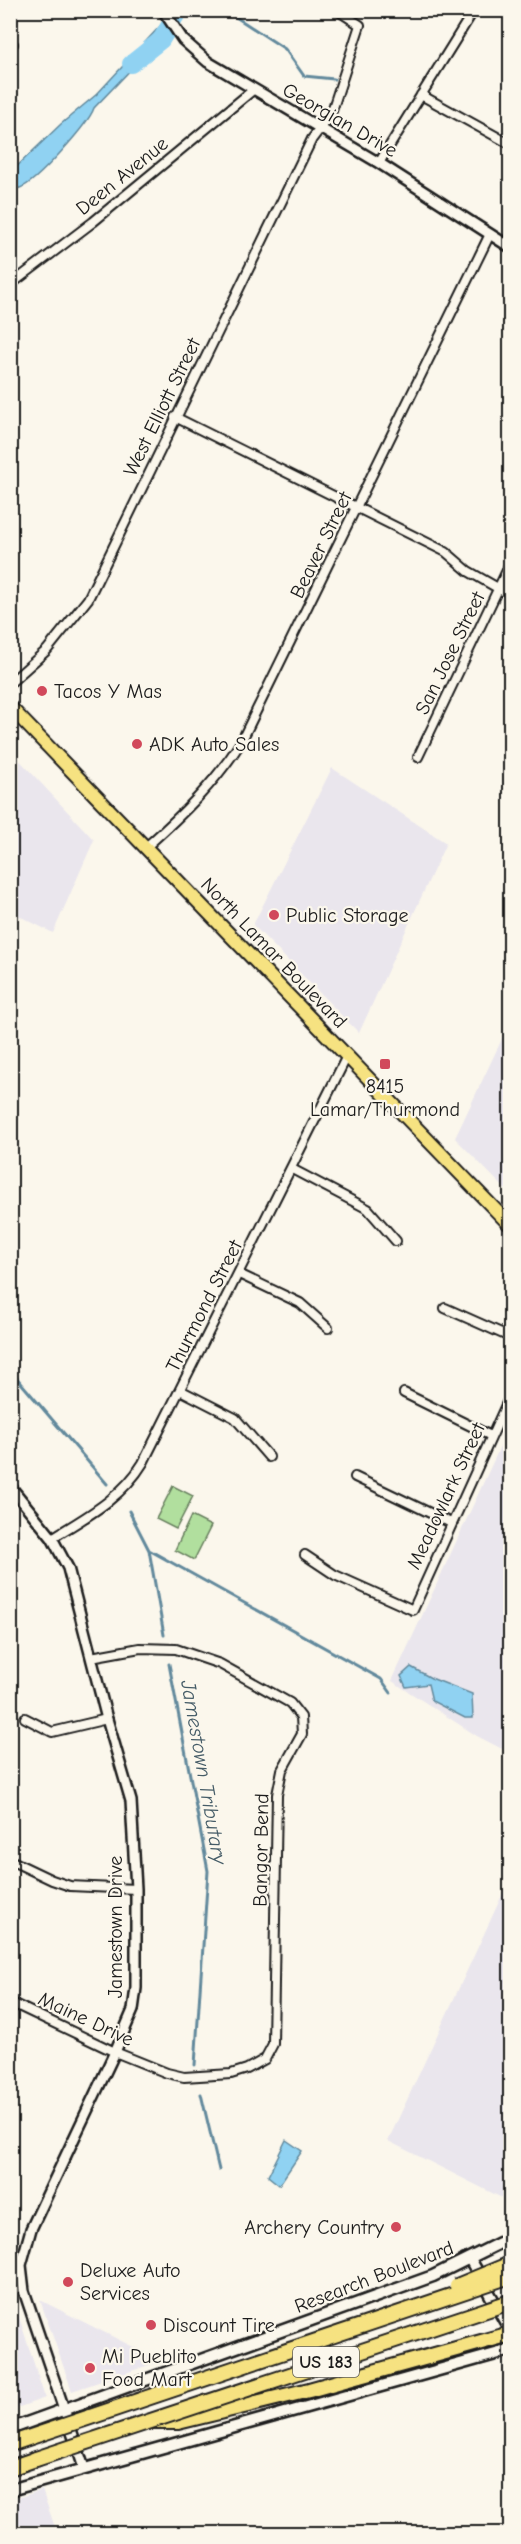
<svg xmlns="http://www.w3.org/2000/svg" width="521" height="2544" font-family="'Comic Neue',sans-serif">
<rect width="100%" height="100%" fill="#fbf7ec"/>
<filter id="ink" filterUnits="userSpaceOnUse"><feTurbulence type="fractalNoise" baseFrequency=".0167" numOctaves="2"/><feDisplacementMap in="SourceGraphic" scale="12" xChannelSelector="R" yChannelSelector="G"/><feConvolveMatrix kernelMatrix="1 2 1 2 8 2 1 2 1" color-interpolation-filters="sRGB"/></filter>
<g filter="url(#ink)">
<path fill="#eae6ed" d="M11 751 94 840 53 933 11 912Z
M332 768 446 843 359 1033 253 925Z
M510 1022V1194L455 1138Z
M510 1425V1753L477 1736 392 1681Z
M510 1878V2202L388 2141Z
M11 2292 45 2398 11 2410H10Z
M40 2300 161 2361 72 2391Z
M42 2490 57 2533H11V2500Z"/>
<path fill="#b1df9e" stroke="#667e5d" stroke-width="1.5" d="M173 1486 193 1496 176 1529 156 1519Z
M191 1516 211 1526 194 1560 175 1550Z"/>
<path fill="#90d2f2" stroke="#62899c" stroke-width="1.5" d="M174 11H187L94 108C89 123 36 183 20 188 17 189 14 189 11 189V172L61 124 97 94Z
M411 1667 431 1678 472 1694 473 1718H465L432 1701 428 1684 406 1687 401 1676Z
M286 2140 302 2151 279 2185 268 2176Z"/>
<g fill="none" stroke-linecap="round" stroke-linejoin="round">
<path stroke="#62899c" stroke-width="3" d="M225 10 285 49 304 76 334 79
M10 1370 107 1484
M129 1511 149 1550 164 1635
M149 1550 381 1679 391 1693
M169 1664 208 1871 195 2065
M201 2094 219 2170"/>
<path stroke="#90d2f2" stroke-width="18" d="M131 64 161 40 179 10"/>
<g stroke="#1c1c1c" stroke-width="12">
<path id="minor" d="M10 43 13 44 10 48
M421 95 510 144
M379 163 474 10
M10 285 93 222 253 90
M175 417 446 552 468 571 510 595
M10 683 47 650 88 599 312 139 331 114 360 25 337 10
M418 757 510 564
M146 847C182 815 215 783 241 742L490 234
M292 1169 368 1209 396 1241
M239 1274 300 1303 328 1328
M445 1308 510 1337
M180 1390 235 1418 269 1457
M404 1393 491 1436
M355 1477 451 1523
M52 1538C86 1517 122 1498 143 1463L347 1056
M305 1555 335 1575 413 1610 510 1396
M25 1718 52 1732 107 1719
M10 1860 52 1880 70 1886 136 1889
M10 2002 115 2052 167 2073 184 2077 231 2074 247 2069 265 2059 273 2044 277 1795 282 1770 302 1734 301 1717 290 1703 220 1664 176 1649 140 1648 91 1657"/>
</g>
<g stroke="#1c1c1c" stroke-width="14">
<path id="tertiary" d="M163 10 183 40 208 62 379 163 510 247
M10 1486 52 1538 68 1568 107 1719 131 1801 136 1889V1988L133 2010 115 2052 31 2229 21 2265 24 2291 84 2468"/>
</g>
<g stroke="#1c1c1c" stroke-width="15">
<path id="secondary" d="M470 2259 510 2330
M10 2429 433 2276 510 2238
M10 2490 510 2350"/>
</g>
<g stroke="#1c1c1c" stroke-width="16">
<path id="primary" d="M10 707 510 1225"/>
</g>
<g stroke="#1c1c1c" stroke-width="18">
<path id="motorway" d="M151 2422H178L309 2390 510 2334
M10 2468 36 2459"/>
</g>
<use href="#minor" stroke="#fbf7ec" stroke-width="8"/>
<use href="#tertiary" stroke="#fbf7ec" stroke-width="9"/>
<use href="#secondary" stroke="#fbf7ec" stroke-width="10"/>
<use href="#primary" stroke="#f6e281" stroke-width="12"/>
<use href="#motorway" stroke="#f6e281" stroke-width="14"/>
<g stroke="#1c1c1c" stroke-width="18" stroke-linecap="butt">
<path id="motorway-bridge" d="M457 2286 510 2264
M10 2444 510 2276
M36 2459 510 2302"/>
</g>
<use href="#motorway-bridge" stroke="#f6e281" stroke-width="14"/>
</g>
</g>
<g fill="#d1495b" stroke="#fbf7ec" stroke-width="2">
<circle cx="42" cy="691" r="6"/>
<circle cx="137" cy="744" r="6"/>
<circle cx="274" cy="915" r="6"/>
<rect x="379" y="1058" width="12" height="12" rx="3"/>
<circle cx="396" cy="2227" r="6"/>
<circle cx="68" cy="2282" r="6"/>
<circle cx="151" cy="2325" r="6"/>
<circle cx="90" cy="2368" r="6"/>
</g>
<g text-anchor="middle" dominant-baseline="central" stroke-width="4.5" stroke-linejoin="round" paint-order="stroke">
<rect fill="#fbf7ec" stroke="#5f5e5a" stroke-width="1.5" x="293" y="2347" width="66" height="30" rx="4.5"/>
<g font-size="18" font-weight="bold" fill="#1c1c1c">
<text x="326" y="2362">US 183</text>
</g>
<g font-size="20" fill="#1c1c1c" stroke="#fbf7ec">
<text transform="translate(340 120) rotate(30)">Georgian Drive</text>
<text transform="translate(122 176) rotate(-39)">Deen Avenue</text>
<text transform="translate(162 407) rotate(-64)">West Elliott Street</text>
<text transform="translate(321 545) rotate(-64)">Beaver Street</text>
<text transform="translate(450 653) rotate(-64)">San Jose Street</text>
<text transform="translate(274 953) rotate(46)">North Lamar Boulevard</text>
<text transform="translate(204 1306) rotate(-63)">Thurmond Street</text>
<text transform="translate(446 1496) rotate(-65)">Meadowlark Street</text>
<text transform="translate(261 1850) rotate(-89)">Bangor Bend</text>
<text transform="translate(115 1927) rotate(-90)">Jamestown Drive</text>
<text transform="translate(86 2019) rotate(25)">Maine Drive</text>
<text transform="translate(374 2277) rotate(-21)">Research Boulevard</text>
</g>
<g font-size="20" fill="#1c1c1c" stroke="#fbf7ec" text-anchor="start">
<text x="54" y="691">Tacos Y Mas</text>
<text x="149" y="744">ADK Auto Sales</text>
<text x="286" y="915">Public Storage</text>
<text x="385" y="1086" text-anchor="middle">8415<tspan x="385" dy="23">Lamar/Thurmond</tspan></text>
<text x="384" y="2227" text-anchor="end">Archery Country</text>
<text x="80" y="2270">Deluxe Auto<tspan x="80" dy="23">Services</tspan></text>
<text x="163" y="2325">Discount Tire</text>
<text x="102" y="2356">Mi Pueblito<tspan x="102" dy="23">Food Mart</tspan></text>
</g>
<g font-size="21" font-style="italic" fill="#455c67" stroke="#fbf7ec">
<text transform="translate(204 1772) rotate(80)">Jamestown Tributary</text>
</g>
</g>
<rect width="521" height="2544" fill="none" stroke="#fbf7ec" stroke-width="36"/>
<rect x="18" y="18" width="485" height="2508" fill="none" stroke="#1c1c1c" stroke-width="2" filter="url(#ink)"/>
</svg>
